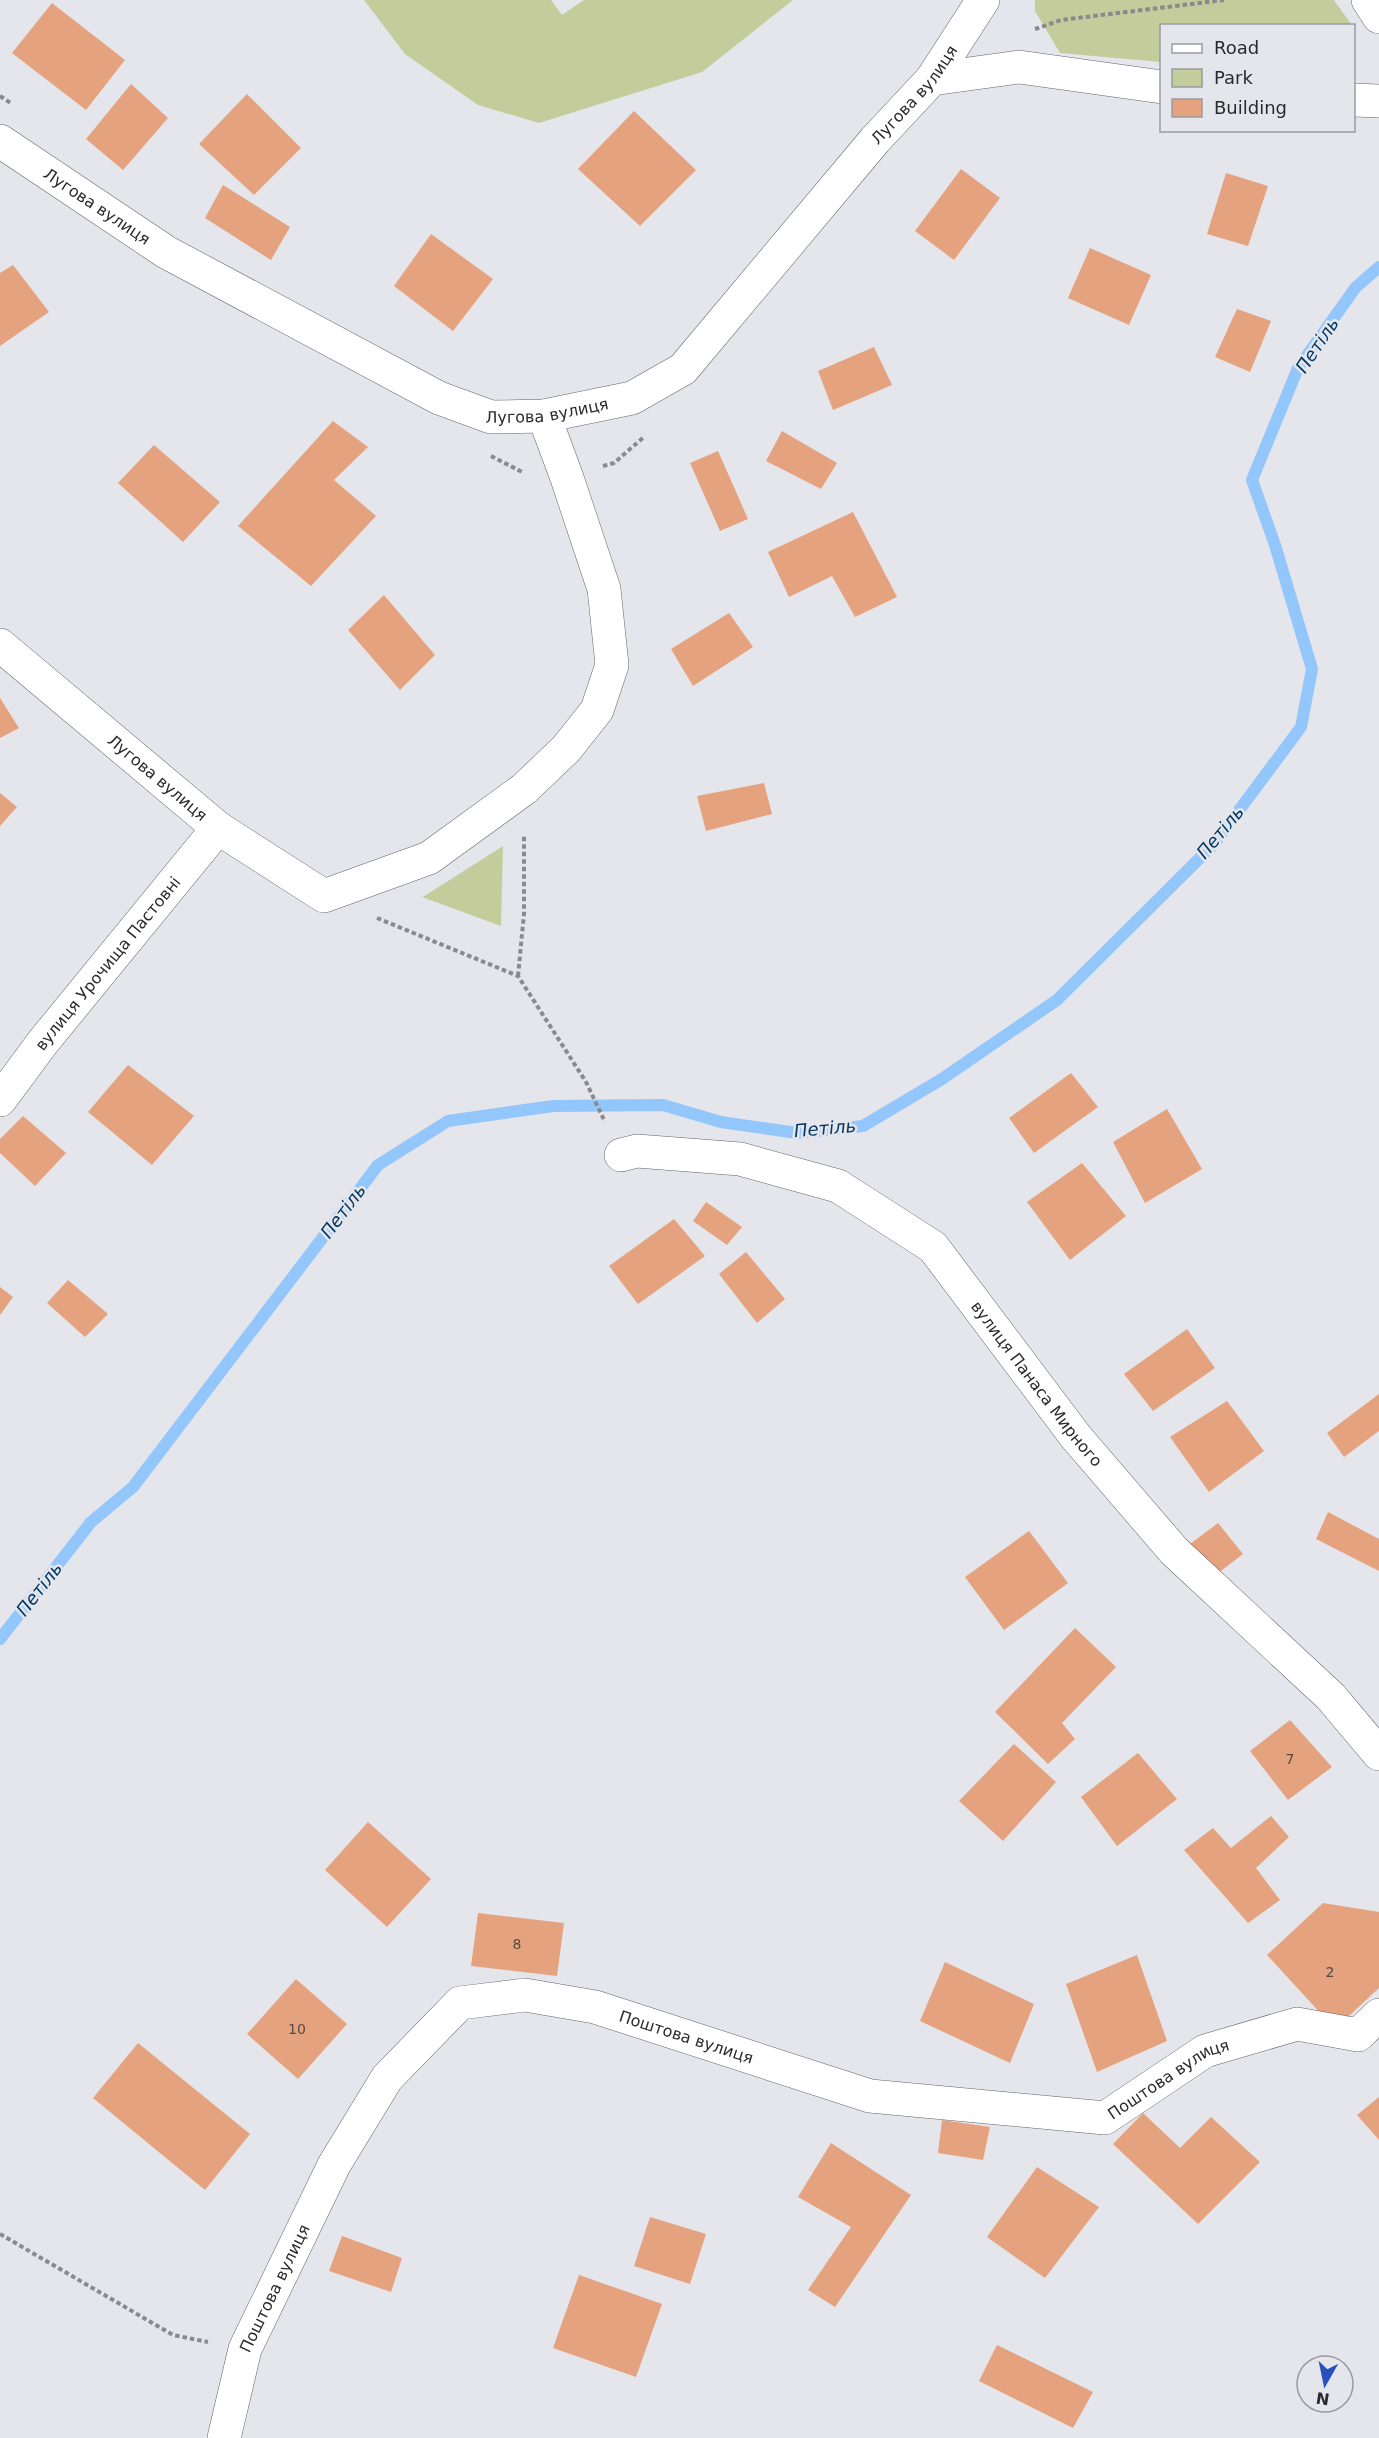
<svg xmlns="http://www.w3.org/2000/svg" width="1379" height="2438" font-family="'DejaVu Sans',sans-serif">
<rect width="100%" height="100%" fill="#e5e5ec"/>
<path fill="#c4cc9b" d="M364 0H551L562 15 584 0H793L702 72 539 123 478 105 405 54Z
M1035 0H1334L1351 24 1162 26 1161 62 1060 53 1035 11Z
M503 846 501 926 422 897H423Z"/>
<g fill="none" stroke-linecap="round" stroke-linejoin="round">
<path stroke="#93c6fb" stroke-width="12" d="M0 1639 91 1522 133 1487 378 1165 448 1121 553 1106 663 1105 721 1122 797 1133 863 1126 942 1079 1057 1000 1214 844 1301 727 1312 669 1275 545 1252 480 1298 368 1356 287 1379 267"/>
</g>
<path fill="#e4a37e" d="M52 3 125 60 86 110 12 53Z
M131 84 168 118 123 170 86 139Z
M247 94 301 148 254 195 199 144Z
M634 111 696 170 640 226 578 169Z
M961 169 1000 198 954 260 915 231Z
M1226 173 1268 186 1248 246 1207 234Z
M223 185 290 227 271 260 205 218Z
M431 234 493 279 453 331 394 286Z
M1090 248 1151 275 1129 325 1068 298Z
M13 265 49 312 0 346V273Z
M1237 309 1271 321 1250 372 1215 357Z
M874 347 892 385 833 410 818 371Z
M333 421 368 447 334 480 376 516 311 586 238 526Z
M782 431 837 463 821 489 766 461Z
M154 445 220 502 183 542 118 483Z
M718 451 748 519 720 531 690 463Z
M853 512 897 597 855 617 832 576 789 597 768 552Z
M384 595 435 655 400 690 348 630Z
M729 613 753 647 693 686 671 649Z
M0 698 19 728 0 738Z
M764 783 772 814 706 831 697 796Z
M0 793 17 807 0 826Z
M128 1065 194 1116 152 1165 88 1112Z
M1071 1073 1098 1107 1034 1153 1009 1118Z
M1167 1109 1202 1169 1145 1203 1113 1142Z
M23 1116 66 1153 35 1186 0 1153V1139Z
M1082 1163 1126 1216 1070 1260 1027 1202Z
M706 1202 742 1227 727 1245 693 1221Z
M674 1219 705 1256 638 1304 609 1266Z
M746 1252 785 1299 757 1323 719 1274Z
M68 1280 108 1314 85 1337 47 1303Z
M0 1287 13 1297 0 1315Z
M1187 1329 1215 1368 1153 1411 1124 1374Z
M1379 1394V1431L1344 1457 1327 1433Z
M1227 1401 1264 1451 1209 1492 1170 1437Z
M1328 1512 1379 1539V1571L1316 1539Z
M1218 1523 1243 1554 1213 1577 1190 1544Z
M1029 1531 1068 1583 1004 1630 965 1577Z
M1075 1628 1116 1667 1062 1723 1075 1739 1048 1764 995 1712Z
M1290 1720 1332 1767 1288 1800 1250 1751Z
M1014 1744 1056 1782 1003 1841 959 1801Z
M1138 1753 1177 1799 1117 1846 1081 1797Z
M1271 1816 1289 1837 1256 1868 1280 1900 1248 1923 1184 1850 1213 1828 1231 1848Z
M368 1822 431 1879 387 1927 325 1870Z
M1323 1903 1379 1912V1988L1335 2029 1267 1955Z
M478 1913 564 1923 557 1976 471 1966Z
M1137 1955 1167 2041 1097 2072 1066 1984Z
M945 1962 1034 2004 1010 2063 920 2021Z
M296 1979 347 2024 298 2079 247 2034Z
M138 2043 250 2134 205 2190 93 2098Z
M1379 2097V2140L1357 2115Z
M1143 2113 1180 2148 1211 2117 1260 2162 1198 2224 1113 2144Z
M942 2120 990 2127 983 2160 938 2153Z
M831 2143 911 2195 835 2307 808 2290 851 2227 798 2197Z
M1037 2167 1099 2207 1045 2278 987 2237Z
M650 2217 706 2234 690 2284 634 2266Z
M342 2236 402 2258 391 2292 329 2271Z
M579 2275 662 2304 636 2377 553 2348Z
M997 2345 1093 2392 1073 2428 979 2381Z"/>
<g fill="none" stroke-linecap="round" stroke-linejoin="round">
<g stroke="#64646a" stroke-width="34">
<g id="minor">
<path d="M1368 0 1379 17"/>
<path d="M932 79 1019 67 1162 87"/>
<path d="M1354 100 1379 101"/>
<path id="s1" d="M0 141 166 252 439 398 491 417 544 416 632 398 683 369 875 140 932 79 983 0"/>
<path id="s2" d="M0 645 218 828 324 896 429 858 524 789 566 749 597 710 612 665 604 589 567 478 544 416"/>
<path id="s3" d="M0 1100 43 1042 218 828"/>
<path id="s4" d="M621 1155 637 1151 740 1159 838 1186 933 1247 1076 1437 1174 1551 1331 1697 1379 1754"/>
<path id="s5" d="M224 2438 245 2349 334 2165 387 2078 460 2003 525 1995 595 2007 870 2096 1105 2118 1205 2051 1297 2024 1358 2035 1379 2015"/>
</g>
</g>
<path stroke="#89898e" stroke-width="4" stroke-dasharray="4.5 3" stroke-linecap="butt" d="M1035 29 1061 20 1224 0
M0 96 12 104
M491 456 524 473
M603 466 614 463 645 436
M377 918 518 976 586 1082 605 1122
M518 976 524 914V836
M0 2234 173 2335 208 2342"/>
<use href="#minor" stroke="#fff" stroke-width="33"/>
</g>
<g text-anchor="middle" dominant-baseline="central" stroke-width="5" stroke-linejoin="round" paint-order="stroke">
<g font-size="14" fill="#584841">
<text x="1290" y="1759">7</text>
<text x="517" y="1944">8</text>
<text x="1330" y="1972">2</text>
<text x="297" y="2029">10</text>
</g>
<g font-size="16" fill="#2a2a2d" stroke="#e5e5ec">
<text stroke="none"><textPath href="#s1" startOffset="1125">Лугова вулиця</textPath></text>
<text stroke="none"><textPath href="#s1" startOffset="117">Лугова вулиця</textPath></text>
<text stroke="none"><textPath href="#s1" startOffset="621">Лугова вулиця</textPath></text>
<text stroke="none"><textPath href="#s2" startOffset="206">Лугова вулиця</textPath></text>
<text stroke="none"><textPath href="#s3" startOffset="174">вулиця Урочища Пастовні</textPath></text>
<text stroke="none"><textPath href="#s4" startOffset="506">вулиця Панаса Мирного</textPath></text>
<text stroke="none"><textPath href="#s5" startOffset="735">Поштова вулиця</textPath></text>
<text stroke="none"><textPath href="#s5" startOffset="1239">Поштова вулиця</textPath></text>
<text stroke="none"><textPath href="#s5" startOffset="159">Поштова вулиця</textPath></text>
</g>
<g font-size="18" font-style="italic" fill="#003967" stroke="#e5e5ec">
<text transform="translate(1317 345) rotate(-56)">Петіль</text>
<text transform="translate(1220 832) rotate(-50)">Петіль</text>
<text transform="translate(825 1128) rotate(-5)">Петіль</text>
<text transform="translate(343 1211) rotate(-53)">Петіль</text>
<text transform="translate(39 1589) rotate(-52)">Петіль</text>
</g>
</g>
<rect x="1160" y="24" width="195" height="108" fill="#e5e5ec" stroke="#9a9aa0" stroke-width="1.5"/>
<rect x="1172" y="44" width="30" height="9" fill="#ffffff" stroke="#9a9aa0" stroke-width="1.5"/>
<text x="1214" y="54" font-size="18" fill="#2a2a2d">Road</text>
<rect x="1172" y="69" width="30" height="18" fill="#c4cc9b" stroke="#9a9aa0" stroke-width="1.5"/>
<text x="1214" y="84" font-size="18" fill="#2a2a2d">Park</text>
<rect x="1172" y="99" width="30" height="18" fill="#e4a37e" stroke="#9a9aa0" stroke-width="1.5"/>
<text x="1214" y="114" font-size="18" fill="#2a2a2d">Building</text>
<g transform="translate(1325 2384) rotate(189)"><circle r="28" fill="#e5e5ec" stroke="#9a9aa0" stroke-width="1.5"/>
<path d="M0-4.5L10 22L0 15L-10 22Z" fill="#2950bf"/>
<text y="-9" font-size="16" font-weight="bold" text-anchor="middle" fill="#2a2a2d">N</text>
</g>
</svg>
